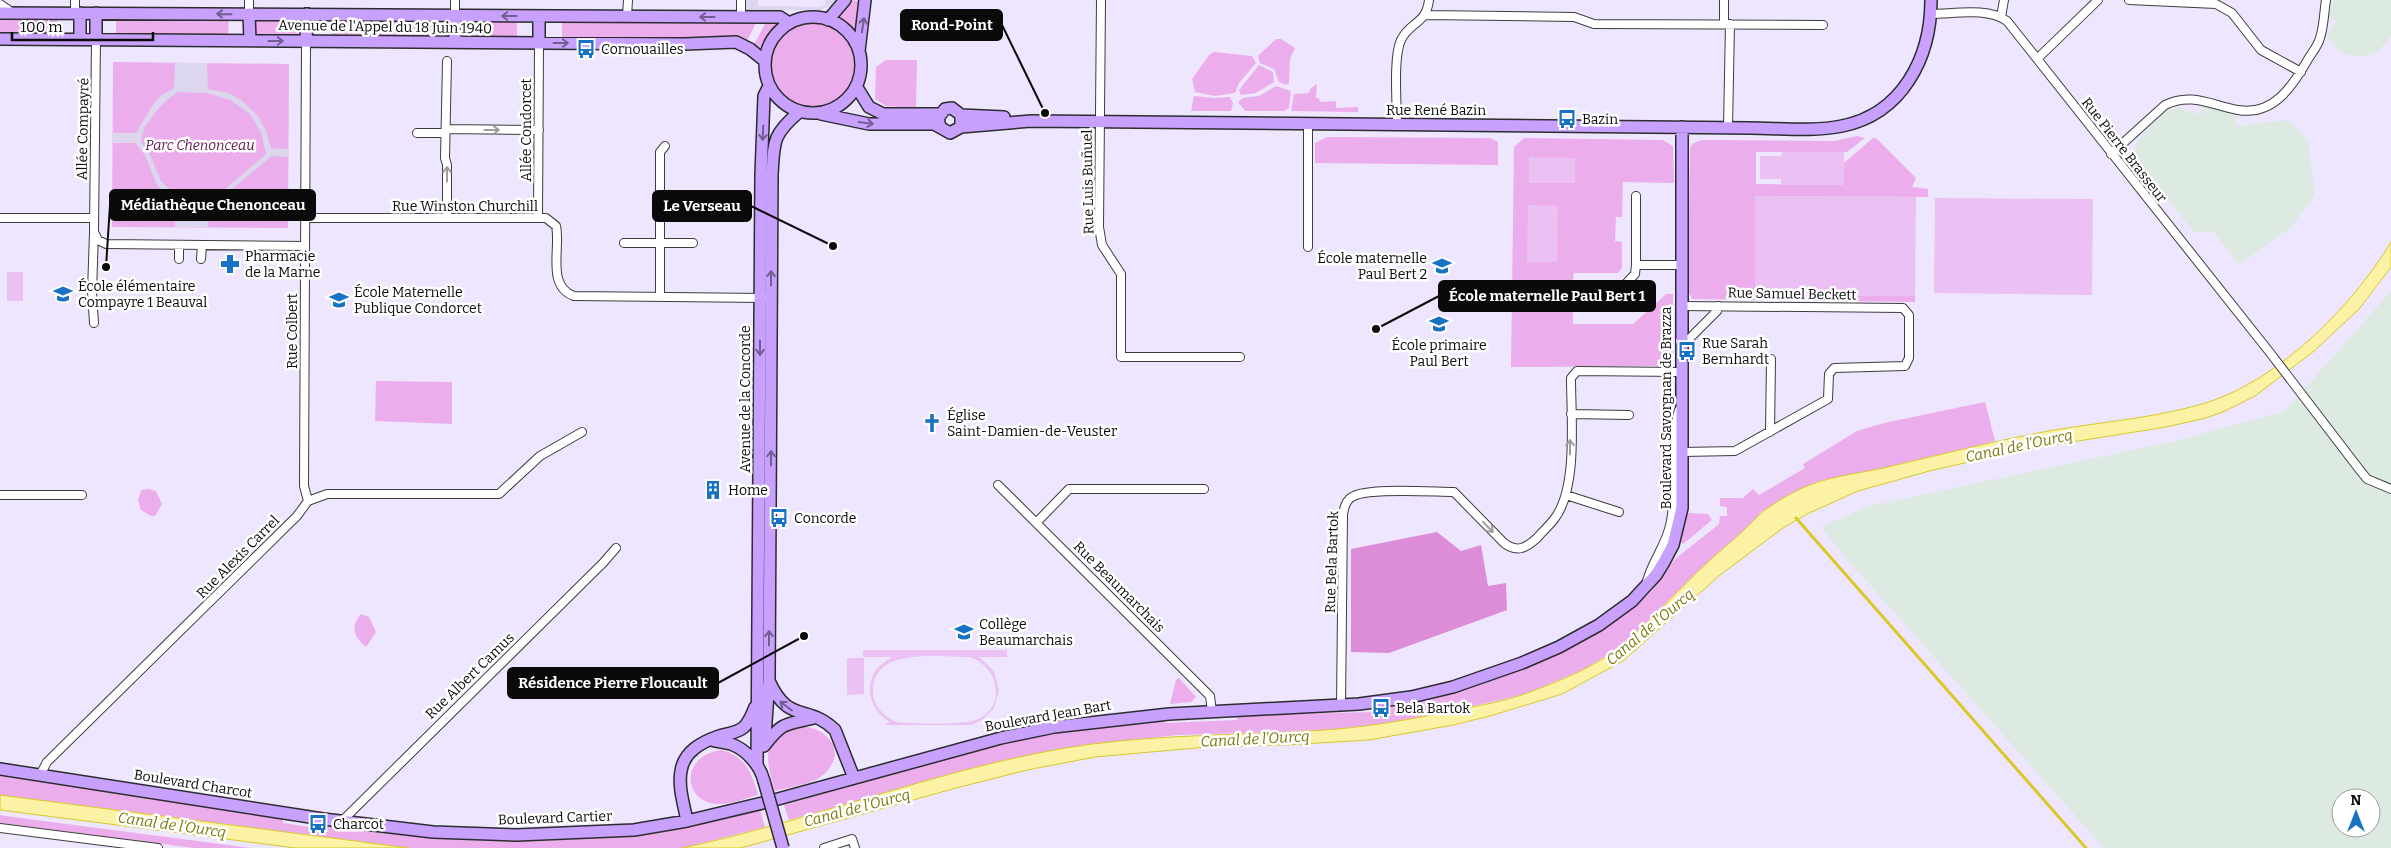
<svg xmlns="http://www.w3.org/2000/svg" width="2391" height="848" font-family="Bitter,serif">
<rect width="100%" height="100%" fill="#eee6ff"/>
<path fill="#dceae2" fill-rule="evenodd" d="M2333 0H2391V35L2388 41 2376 52 2364 56H2353L2340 52 2327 38 2336 21 2328 17Z
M2203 105 2236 115 2237 126 2288 120 2308 140 2315 195 2292 226 2239 265 2213 231 2194 232 2135 161V147L2141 136 2168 110 2180 107 2198 115Z
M2391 291V848H2104L1851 564 1821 527 1869 506 2175 441 2285 411ZM2341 798H2371V828H2341Z"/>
<path fill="#ecadec" d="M850 0 859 1 857 32 837 18Z
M0 17H57V34H0Z
M116 17 229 18 228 35 116 34Z
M298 18 302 23V32L298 36H259L254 32V21L258 19Z
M332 19 433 20 432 37 332 36Z
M477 21H517V37L477 38Z
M562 21H757L747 41 730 37 562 38Z
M765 21 775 22 777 25 763 46 758 49 753 46 764 26Z
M770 65a42 42 0 1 1 84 0a42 42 0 1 1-84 0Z
M1276 39H1281L1295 48 1290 59 1289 83 1286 85 1279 82 1274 69 1260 63 1258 56Z
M1214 52 1252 56 1256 63 1239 83 1235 93 1215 96 1195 92 1192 79 1209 55Z
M886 60H917L916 108 886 106 875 99 876 67Z
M113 62 289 64 288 228 112 227Z
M1259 65 1273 72 1274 82 1256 93 1241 95 1239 90Z
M1317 84 1316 98H1319L1320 102 1336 101V108L1358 107V112L1291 111 1294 94 1309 93 1310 89Z
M1276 86 1291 91 1289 108 1284 111H1245L1238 102 1243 98 1259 96Z
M1194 96 1214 98 1230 97 1233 103 1231 111H1191Z
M1857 136 1865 138 1847 152H1756V184L1844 185V163L1873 138H1876L1916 178 1912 187 1928 189V197L1756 196 1755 295 1915 296V302L1692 299 1688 291 1690 148 1692 144 1701 140 1834 141Z
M1327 137 1490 138 1498 142V165L1315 163V143Z
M1524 138 1663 140 1673 146 1674 183 1623 182 1622 217H1616L1615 241 1622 242V268L1618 273H1574L1573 280 1566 281V294H1569V310L1573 311V324H1633L1666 294H1673V359L1665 366 1511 367 1514 147Z
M376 381 452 382V424L375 421Z
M1985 402 1995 441 1853 476 1819 481 1761 512 1751 524 1709 561 1624 644 1585 669 1522 695 1438 714 1369 726 1311 731 1177 735 1089 745 1019 758 954 774 789 820 784 805C885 776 987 740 1091 726 1115 723 1140 722 1164 720V723L1237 720V715L1373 712 1384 709V706L1474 687 1523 668 1584 640 1610 625 1634 607 1651 592 1675 559 1719 524 1720 516H1727V507L1720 506V498H1743L1753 489 1759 495 1805 468 1803 464 1857 431 1884 423Z
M148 489 156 491 162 504 155 516H151L141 510 138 500 141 490Z
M1688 513 1708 514 1712 520 1683 544 1680 542Z
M361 614 369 617 376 632 366 647C354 637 350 627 361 614Z
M1179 678 1196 697 1191 702 1170 704 1176 680Z
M797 726C828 726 849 752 823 775 812 785 789 787 775 791 770 775 761 746 778 733 782 729 791 728 797 726Z
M722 750C746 757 752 773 758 795 746 798 732 804 720 804 682 804 679 755 722 750Z
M0 774 283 818V823L323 829 324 825 431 838 500 841 569 839 637 836 760 810 765 827 682 848H409L0 795Z
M0 815 13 817 251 848H194L0 823Z"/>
<path fill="#dd8cd8" d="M1437 532 1461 551 1481 545 1488 586 1506 583 1507 610 1389 653 1351 652V549Z"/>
<path fill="#ebc0f2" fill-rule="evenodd" d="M1782 152H1844V185H1781V179H1760V156H1781Z
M1529 157 1575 158V183H1529Z
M1755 196 1916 197 1915 296 1755 295Z
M1935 198 2093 199 2092 295 1934 293Z
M1528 205 1558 206 1557 262H1527Z
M7 272H23V301H7Z
M863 650H1007V657H979L994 671 999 690 994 708 982 720 971 725H886L887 723 890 722C872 712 863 689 876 670 880 665 886 661 892 657H863ZM969 657C999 666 1008 707 976 720 964 725 911 724 896 722 884 716 874 707 873 693 870 646 939 657 969 657Z
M847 658H864V694L847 695Z"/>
<path fill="#dcd6ee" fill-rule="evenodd" d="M744 0H758V6L820 7 825 5V0H837L830 6 820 10H762L761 12H751L746 9Z
M175 63H207L208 89 228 93 241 100 258 116 266 131 271 148 289 149 288 157 272 156 226 194 207 200 208 227H175V200L162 191 156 183 145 155 135 143H112V133H136L152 106 160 96 174 88ZM178 92 207 93 230 100 249 113 261 132 266 154 223 191 192 197 175 195 161 181 150 155 141 142 144 128 158 109 168 99Z"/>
<path fill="#fbf2a6" stroke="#d8c927" d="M2391 242V267L2359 309 2314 351 2255 396 2225 411 2206 418 2166 427 2028 449 1933 470 1858 491 1807 514 1783 528 1720 575 1623 661 1562 694 1490 716 1453 725 1369 740 1284 745 1207 747 1095 757 1027 770 956 788 741 848H682C820 819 952 763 1092 744 1164 735 1236 735 1308 731 1358 729 1408 720 1457 710 1481 705 1507 701 1530 692 1562 680 1595 667 1622 645 1653 619 1680 588 1710 560 1721 550 1734 540 1745 529 1752 523 1758 515 1765 510 1780 499 1798 489 1815 483 1835 476 1866 472 1888 467 1943 454 1998 440 2054 430 2103 422 2154 418 2202 404 2276 383 2352 307 2391 242Z
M0 795 409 848H296L0 810Z"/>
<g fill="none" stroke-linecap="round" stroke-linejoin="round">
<path stroke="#d8c927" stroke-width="3" d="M1796 518 2086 848"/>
<g stroke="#3d3d3d" stroke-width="10">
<path id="street" d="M455 0V16
M1101 0 1099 227 1102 245 1121 274V357H1240
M1724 0V24
M2129 0 2216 4 2232 13 2261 50 2301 72
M0 4 13 13
M75 13V0
M249 14V0
M1931 14C1954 14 1987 7 2007 21L2271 354 2359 469 2367 479 2391 489
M1426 15 1574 17 1594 24 1823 25
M627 16 628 0
M741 17V0
M2001 17 2004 0
M96 39 94 232 98 240 106 244 305 246
M306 41 304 486 308 501
M2038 58 2098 0
M1397 124C1397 103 1393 57 1401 40 1410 21 1426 25 1429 0
M1728 127 1730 24
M446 129 539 130
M417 133H445
M2111 154 2165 105C2191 92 2211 105 2238 110 2273 116 2292 87 2307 61 2311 54 2318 46 2320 38 2324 26 2324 12 2326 0
M1636 196V265
M0 218H94
M305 218H546L556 226C561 248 546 286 574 296L765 298
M447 218V165L445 158 447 61
M538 218 539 43
M94 232 92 292 94 323
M624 243H693
M179 245V259
M1308 247V124
M201 259 202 245
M1581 291H1619L1635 274 1636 265H1681
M660 297V152L665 146
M1681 306 1903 308 1909 315V358L1905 366 1834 368 1829 374 1828 399 1735 451 1682 452
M1680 341H1687L1717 311 1718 306
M1571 414 1629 415
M1770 432 1771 359
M998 485 1210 696 1212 712
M0 495H82
M1566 495 1619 512
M1037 522 1069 489H1204
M1646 585C1650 563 1667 546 1671 521 1678 484 1668 446 1679 410
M1341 706 1343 514C1344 508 1346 500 1352 497 1365 487 1434 492 1454 492L1504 543C1517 553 1526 548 1537 538 1543 531 1550 525 1555 518 1578 487 1571 417 1571 378L1577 371 1680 372
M40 775 47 762 297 516 308 501 327 494H499L540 456 582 432
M341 822 603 563 616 548
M0 828 158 848
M824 848 852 839 855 848"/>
</g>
<g stroke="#2c2c2c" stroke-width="14">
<path id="secondary" d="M0 13 763 17H780L789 23
M249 14 250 40
M455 16V42
M765 65a48 48 0 1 1 96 0a48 48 0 1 1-96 0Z
M828 20 845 0
M0 39 685 44 736 42 750 49 765 61
M80 39V13
M96 39V13
M306 41 307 14
M539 43V16
M859 51 865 0
M856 86 869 107 883 114H939
M821 114 869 124H934L950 133 961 127V115L952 108 945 109 938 118 940 127
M961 115 1004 117
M961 127 1031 121 1750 128C1779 128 1813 132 1842 126 1902 114 1931 58 1931 0
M769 681C789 725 807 703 835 730L854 778
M765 736 769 680 772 175C774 142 772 135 799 112
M712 740C718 742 724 742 731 744 747 750 760 765 764 781
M764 746C783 721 785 725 814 718
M757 765 761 175 764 96 769 86
M0 769 323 819 433 832 517 835 634 830 687 821 767 802 1001 738 1054 727 1169 714 1359 704 1411 697 1453 687 1522 663 1559 647 1599 625 1632 601 1656 575 1664 562 1673 545 1682 508V127
M687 821C684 805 678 787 681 771 684 751 702 742 719 736 728 733 736 734 744 727 750 721 752 714 755 707"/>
</g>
<use href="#street" stroke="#fff" stroke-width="8"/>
<use href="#secondary" stroke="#c8a1ff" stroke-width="11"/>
<g stroke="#2c2c2c" stroke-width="14" stroke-linecap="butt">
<path id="secondary-bridge" d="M764 781 783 848"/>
</g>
<use href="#secondary-bridge" stroke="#c8a1ff" stroke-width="11"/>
</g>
<defs><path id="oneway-shaft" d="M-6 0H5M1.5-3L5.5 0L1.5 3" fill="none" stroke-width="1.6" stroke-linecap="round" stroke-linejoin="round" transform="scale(1.25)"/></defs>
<g stroke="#725d91">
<use href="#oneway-shaft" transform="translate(224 14) rotate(-179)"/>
<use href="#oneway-shaft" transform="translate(509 16) rotate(-180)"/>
<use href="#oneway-shaft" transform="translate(707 17) rotate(-180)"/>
<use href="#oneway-shaft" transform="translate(863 25) rotate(-81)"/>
<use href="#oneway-shaft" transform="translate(276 41)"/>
<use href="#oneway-shaft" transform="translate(561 43)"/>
<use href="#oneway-shaft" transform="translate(866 123) rotate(8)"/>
<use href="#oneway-shaft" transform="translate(763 133) rotate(92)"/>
<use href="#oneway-shaft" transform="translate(771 278) rotate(-90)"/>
<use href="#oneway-shaft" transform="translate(760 348) rotate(90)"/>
<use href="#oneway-shaft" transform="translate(771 458) rotate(-90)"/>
<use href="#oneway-shaft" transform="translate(769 638) rotate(-90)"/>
<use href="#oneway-shaft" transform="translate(786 706) rotate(-143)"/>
</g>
<g stroke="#9d9d9d">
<use href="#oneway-shaft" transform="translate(492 130)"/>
<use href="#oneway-shaft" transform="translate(447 174) rotate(-90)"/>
<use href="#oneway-shaft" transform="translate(1570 447) rotate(-90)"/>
<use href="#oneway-shaft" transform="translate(1488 527) rotate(46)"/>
</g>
<defs>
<g id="bus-bare" transform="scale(1.5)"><path d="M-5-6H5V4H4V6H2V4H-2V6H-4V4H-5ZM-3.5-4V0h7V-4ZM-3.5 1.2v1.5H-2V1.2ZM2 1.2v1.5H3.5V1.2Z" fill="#1872c3" stroke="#fff" stroke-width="2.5" paint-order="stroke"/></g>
<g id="pharmacy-bare" transform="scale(1.5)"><path d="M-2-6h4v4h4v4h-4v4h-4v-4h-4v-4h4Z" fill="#1872c3" stroke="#fff" stroke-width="2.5" paint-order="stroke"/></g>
<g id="school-bare" transform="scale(1.5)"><path d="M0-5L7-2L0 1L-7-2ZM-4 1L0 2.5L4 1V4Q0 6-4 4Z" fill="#1872c3" stroke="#fff" stroke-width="2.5" paint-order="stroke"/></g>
<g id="church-bare" transform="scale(1.5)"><path d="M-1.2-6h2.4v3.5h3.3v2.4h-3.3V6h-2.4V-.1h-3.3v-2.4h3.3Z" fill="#1872c3" stroke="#fff" stroke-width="2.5" paint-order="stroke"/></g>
<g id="building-bare" transform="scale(1.5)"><path d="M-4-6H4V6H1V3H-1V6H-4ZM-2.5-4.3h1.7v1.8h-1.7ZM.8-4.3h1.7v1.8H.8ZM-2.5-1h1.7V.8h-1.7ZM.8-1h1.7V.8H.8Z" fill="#1872c3" stroke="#fff" stroke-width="2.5" paint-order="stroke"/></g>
</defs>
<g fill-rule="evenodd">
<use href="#bus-bare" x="586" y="49"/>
<use href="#bus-bare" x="1567" y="119"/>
<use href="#pharmacy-bare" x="230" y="264"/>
<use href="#school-bare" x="1442" y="266"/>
<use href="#school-bare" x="63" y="294"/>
<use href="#school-bare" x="339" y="300"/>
<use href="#school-bare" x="1439" y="324"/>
<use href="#bus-bare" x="1687" y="351"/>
<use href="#church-bare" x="932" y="423"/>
<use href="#building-bare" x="713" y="490"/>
<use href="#bus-bare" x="779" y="518"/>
<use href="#school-bare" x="964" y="632"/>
<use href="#bus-bare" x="1381" y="708"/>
<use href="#bus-bare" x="318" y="824"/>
</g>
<g text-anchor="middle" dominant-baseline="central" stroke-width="5" stroke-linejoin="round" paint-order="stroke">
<g font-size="14" fill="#0a0a0a" stroke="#fff">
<text transform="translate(385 27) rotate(1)">Avenue de l'Appel du 18 Juin 1940</text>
<text x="1436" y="110">Rue René Bazin</text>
<text transform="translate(83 129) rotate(-89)">Allée Compayré</text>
<text transform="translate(526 130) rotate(-90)">Allée Condorcet</text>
<text transform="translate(2124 150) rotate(52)">Rue Pierre Brasseur</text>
<text transform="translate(1088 182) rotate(-91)">Rue Luis Buñuel</text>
<text x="465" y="206">Rue Winston Churchill</text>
<text transform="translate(1792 294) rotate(1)">Rue Samuel Beckett</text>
<text transform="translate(292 331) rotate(-90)">Rue Colbert</text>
<text transform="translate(745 399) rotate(-90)">Avenue de la Concorde</text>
<text transform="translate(1666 408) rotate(-90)">Boulevard Savorgnan de Brazza</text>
<text transform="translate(238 557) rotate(-45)">Rue Alexis Carrel</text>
<text transform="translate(1332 562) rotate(-88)">Rue Bela Bartok</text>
<text transform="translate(1119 587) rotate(45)">Rue Beaumarchais</text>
<text transform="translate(470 676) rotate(-44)">Rue Albert Camus</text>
<text transform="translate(1048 716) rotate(-10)">Boulevard Jean Bart</text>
<text transform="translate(193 784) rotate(9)">Boulevard Charcot</text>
<text transform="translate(555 818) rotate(-2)">Boulevard Cartier</text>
</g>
<g font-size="14" fill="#0a0a0a" stroke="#fff" text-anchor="start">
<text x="601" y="49">Cornouailles</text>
<text x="1582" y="119">Bazin</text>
<text x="245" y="256">Pharmacie<tspan x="245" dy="16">de la Marne</tspan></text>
<text x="1427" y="258" text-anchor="end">École maternelle<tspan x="1427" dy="16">Paul Bert 2</tspan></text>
<text x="78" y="286">École élémentaire<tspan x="78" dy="16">Compayre 1 Beauval</tspan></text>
<text x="354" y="292">École Maternelle<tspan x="354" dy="16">Publique Condorcet</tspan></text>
<text x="1702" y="343">Rue Sarah<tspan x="1702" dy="16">Bernhardt</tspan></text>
<text x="1439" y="345" text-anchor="middle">École primaire<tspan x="1439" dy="16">Paul Bert</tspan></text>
<text x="947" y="415">Église<tspan x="947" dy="16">Saint-Damien-de-Veuster</tspan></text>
<text x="728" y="490">Home</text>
<text x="794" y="518">Concorde</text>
<text x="979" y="624">Collège<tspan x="979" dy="16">Beaumarchais</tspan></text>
<text x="1396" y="708">Bela Bartok</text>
<text x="333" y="824">Charcot</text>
</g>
<g font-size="14" font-style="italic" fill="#65174c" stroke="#fff">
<text x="200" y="145">Parc Chenonceau</text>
</g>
<g font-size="15" font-style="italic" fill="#7e790c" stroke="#fff">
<text transform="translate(2019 446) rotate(-12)">Canal de l'Ourcq</text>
<text transform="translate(1650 627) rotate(-40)">Canal de l'Ourcq</text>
<text transform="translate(1255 739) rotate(-3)">Canal de l'Ourcq</text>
<text transform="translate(857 808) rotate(-15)">Canal de l'Ourcq</text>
<text transform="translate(172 825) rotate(8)">Canal de l'Ourcq</text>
</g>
</g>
<path fill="none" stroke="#0a0a0a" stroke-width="2" d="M1045 113L1002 25M106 267L110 205M833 246L751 206M1376 329L1439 296M804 636L718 683"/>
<g fill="#0a0a0a" stroke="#fff" stroke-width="2">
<circle cx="1045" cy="113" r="5"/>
<circle cx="106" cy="267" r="5"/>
<circle cx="833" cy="246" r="5"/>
<circle cx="1376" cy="329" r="5"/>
<circle cx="804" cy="636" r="5"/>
</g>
<g fill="#0a0a0a" stroke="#0a0a0a" stroke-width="2">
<rect x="901" y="10" width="101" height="30" rx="5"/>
<rect x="110" y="190" width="205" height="30" rx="5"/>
<rect x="653" y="191" width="98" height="30" rx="5"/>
<rect x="1439" y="281" width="216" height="30" rx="5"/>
<rect x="508" y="668" width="210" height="30" rx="5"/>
</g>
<g font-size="15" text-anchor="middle" font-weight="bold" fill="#fff">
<text x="952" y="30">Rond-Point</text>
<text x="213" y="210">Médiathèque Chenonceau</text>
<text x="702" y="211">Le Verseau</text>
<text x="1547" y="301">École maternelle Paul Bert 1</text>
<text x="613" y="688">Résidence Pierre Floucault</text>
</g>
<g transform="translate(2356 813)"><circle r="24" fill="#ffffff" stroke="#9d9d9d"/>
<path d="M0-4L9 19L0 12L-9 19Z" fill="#1872c3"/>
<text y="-8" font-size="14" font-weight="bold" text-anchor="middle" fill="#0a0a0a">N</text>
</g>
<path d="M12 32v8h141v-8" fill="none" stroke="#0a0a0a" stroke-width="2.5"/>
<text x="20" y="32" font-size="15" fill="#0a0a0a" stroke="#ffffff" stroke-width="4" paint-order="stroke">100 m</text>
</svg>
